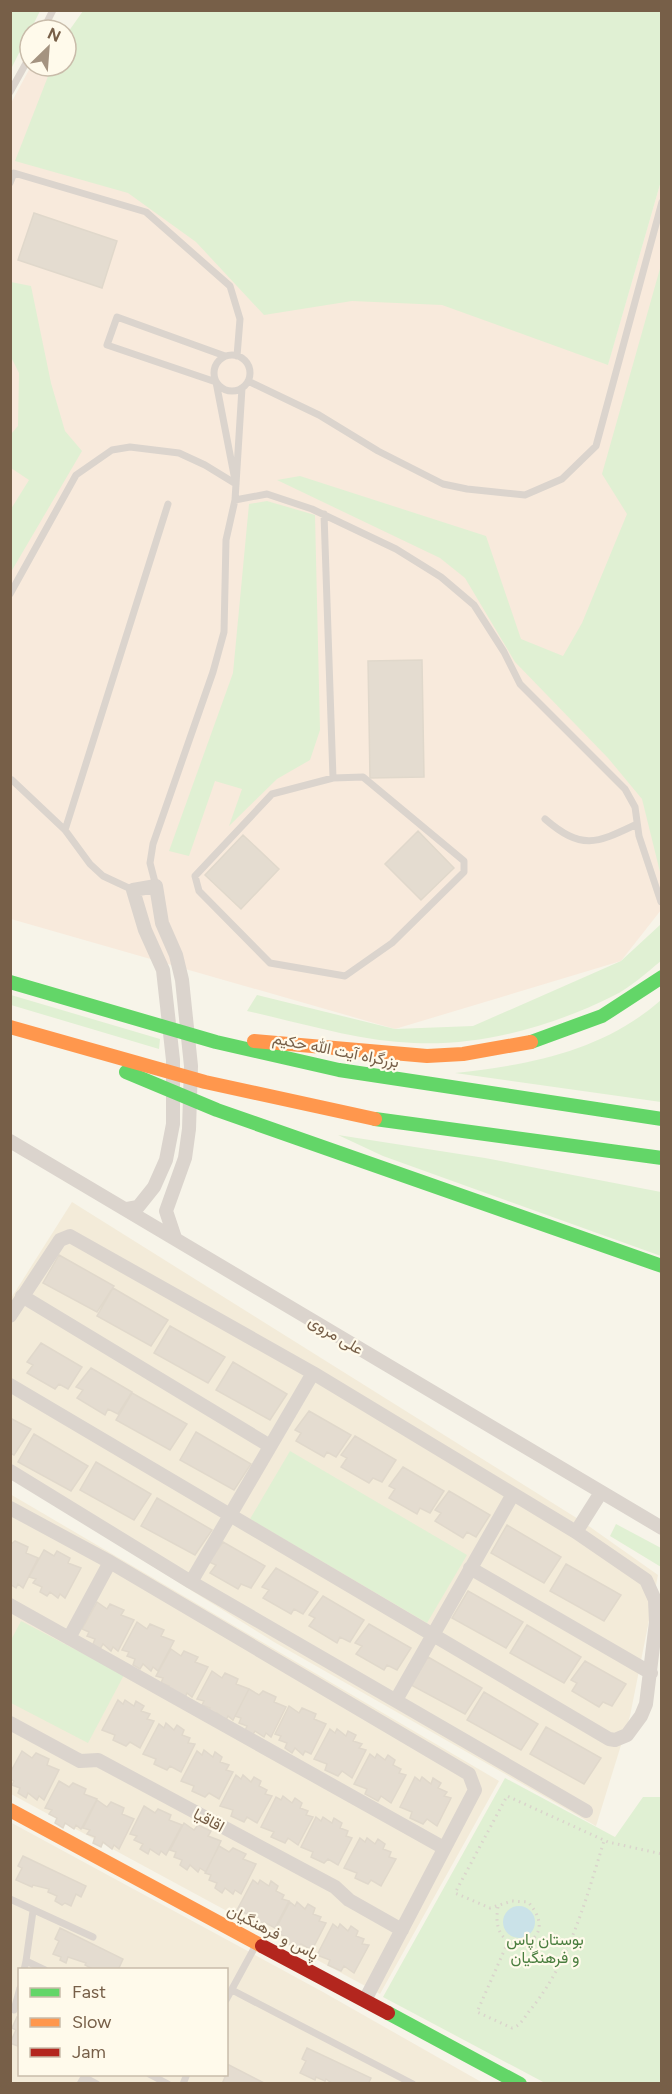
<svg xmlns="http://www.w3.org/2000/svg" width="672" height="2094" font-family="Figtree,Vazirmatn,sans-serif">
<rect width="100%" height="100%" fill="#f7f4e9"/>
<path fill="#f3ebd9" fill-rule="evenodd" d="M72 1202 583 1522 658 1575 630 1716 596 1826 274 1642 11 1478 10 1300Z
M10 1494 499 1781 380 1994 11 1794Z
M10 1822 323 1992 483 2083H11ZM20 1970H226V2074H20Z"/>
<path fill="#f8eadc" d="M31 66H66L608 364 661 181V910L621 961 395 1029 11 919 10 105Z"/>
<path fill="#e0f0d3" d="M10 11H40L11 69H10Z
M83 11H661V181L608 365 442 305 352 301 264 315 196 242 128 193 15 161 52 66H66V35Z
M661 265H662L661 876 642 799 608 758 515 662 465 578 440 558 277 480 300 476 486 536 521 639 563 656 582 623 627 514 602 474Z
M11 282 31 286 51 383 65 431 82 451 11 572V509L29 480 11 468V434L18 426 19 373 11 357Z
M267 501 315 515 320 730 310 760 277 779 229 826 242 789 215 781 189 856 169 851 233 673 249 504Z
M661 924V961C646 973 630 988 613 996 553 1026 482 1046 414 1043 358 1041 302 1023 247 1011L257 995 395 1029 473 1026 621 961Z
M11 995 160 1039 159 1049 11 1005Z
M661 1000V1102L455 1073C530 1065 603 1051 661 1000Z
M338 1135 485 1158 661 1192V1256L383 1156Z
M290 1451 467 1555 427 1623 250 1519Z
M616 1524 661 1548V1567L610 1536Z
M21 1621 124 1675 88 1743 11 1703 10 1642Z
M505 1778 615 1837 643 1797H661V2083H545L383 1997Z"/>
<path fill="#cae2e8" d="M503 1922a16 16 0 1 1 32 0a16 16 0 1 1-32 0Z"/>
<path fill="#e4dcd0" stroke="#e0d8cb" stroke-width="1.5" d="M34 213 117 241 102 288 18 260Z
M422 660 424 777 370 778 368 661Z
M418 831 454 868 421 900 385 864Z
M243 835 279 869 241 909 205 875Z
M59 1255 114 1286 97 1312 43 1283Z
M113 1288 168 1320 151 1346 97 1316Z
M170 1326 225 1357 208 1383 154 1353Z
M41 1343 82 1367 68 1389 59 1384 55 1389 27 1373 33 1365 27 1362Z
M233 1362 287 1394 270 1420 216 1390Z
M91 1368 132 1392 118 1414 108 1409 105 1415 77 1398 83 1390 76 1387Z
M132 1393 187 1424 170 1450 116 1420Z
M309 1411 351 1435 336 1457 327 1452 324 1457 296 1441 301 1433 295 1430Z
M10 1418 31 1429 14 1455 10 1453Z
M196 1432 251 1464 234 1490 180 1460Z
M34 1434 88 1466 71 1491 18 1462Z
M355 1436 396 1460 382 1482 373 1478 369 1483 341 1467 347 1458 341 1455Z
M96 1462 151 1494 134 1520 80 1490Z
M403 1467 444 1491 430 1513 420 1508 417 1514 389 1498 395 1489 389 1486Z
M449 1491 490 1515 476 1537 467 1532 463 1538 435 1521 441 1513 435 1510Z
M157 1498 212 1530 195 1555 141 1526Z
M507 1525 561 1557 544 1583 491 1553Z
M15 1541 28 1547 26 1553 38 1558 23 1588 18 1584 16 1588 10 1584V1545Z
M223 1542 265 1566 251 1588 241 1584 238 1589 210 1573 216 1565 209 1562Z
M44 1550 54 1556 57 1551 70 1558 68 1563 81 1568 65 1598 60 1594 58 1598 50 1592 47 1596 40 1592 42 1587 33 1583 36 1579 29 1577Z
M566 1564 621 1595 604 1621 550 1591Z
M276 1568 318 1592 303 1614 294 1609 291 1614 263 1598 269 1590 262 1587Z
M468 1591 523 1622 506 1648 452 1618Z
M323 1596 364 1620 350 1642 340 1637 337 1643 309 1626 315 1618 309 1615Z
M97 1602 107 1609 110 1604 124 1610 121 1615 134 1620 118 1651 113 1647 111 1651 103 1644 100 1649 93 1644 95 1639 87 1636 89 1632 82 1629Z
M137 1622 147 1629 150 1624 164 1630 161 1636 174 1641 158 1671 153 1667 151 1671 143 1664 140 1669 133 1665 135 1659 127 1656 129 1652 122 1650Z
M369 1624 411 1648 397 1670 387 1665 384 1670 356 1654 362 1646 355 1643Z
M527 1625 581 1657 564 1683 510 1653Z
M171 1649 181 1656 184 1651 198 1657 195 1662 208 1667 192 1697 187 1693 185 1698 167 1691 169 1686 161 1683 163 1678 156 1676Z
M428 1657 482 1688 465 1714 411 1685Z
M585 1661 626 1684 612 1706 603 1702 599 1707 572 1691 577 1683 571 1680Z
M212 1671 222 1678 225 1673 238 1679 236 1684 249 1689 233 1720 228 1716 226 1720 217 1713 215 1718 208 1713 210 1708 202 1705 204 1701 197 1699Z
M249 1689 259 1695 263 1691 276 1697 274 1702 286 1707 271 1737 266 1733 264 1737 255 1731 252 1736 245 1731 247 1726 239 1723 241 1718 235 1716Z
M484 1692 538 1724 521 1750 467 1720Z
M118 1700 123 1704 125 1700 134 1706 136 1701 144 1706 141 1711 150 1714 147 1719 154 1721 140 1748 130 1742 126 1746 113 1740 115 1735 102 1730Z
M289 1706 299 1713 302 1708 316 1714 314 1719 326 1724 311 1754 305 1751 303 1755 295 1748 292 1753 285 1748 287 1743 279 1740 281 1736 275 1734Z
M166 1723 174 1730 177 1725 184 1730 182 1735 190 1738 188 1743 195 1744 181 1772 170 1766 167 1770 154 1764 156 1759 143 1754 159 1724 164 1728Z
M546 1727 601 1758 584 1784 530 1754Z
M330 1729 335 1733 337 1729 346 1736 348 1731 356 1735 353 1741 362 1744 359 1748 366 1750 352 1778 342 1771 338 1776 325 1770 327 1764 314 1759Z
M204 1750 213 1757 215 1752 222 1757 220 1762 229 1765 226 1770 233 1772 219 1799 209 1793 205 1797 192 1791 194 1786 181 1781 197 1751 202 1755Z
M22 1751 32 1758 36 1753 49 1759 47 1765 59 1770 44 1800 39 1796 37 1800 28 1793 26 1798 18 1793 20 1788 12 1785 14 1781 10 1779V1773Z
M370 1754 375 1758 377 1754 385 1760 388 1755 395 1760 393 1765 401 1769 399 1773 406 1775 391 1803 381 1796 378 1801 365 1794 367 1789 354 1784Z
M236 1775 241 1779 243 1775 251 1782 254 1777 261 1781 259 1786 267 1790 265 1794 272 1796 257 1823 247 1817 244 1822 231 1816 233 1810 220 1806Z
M415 1777 420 1781 422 1777 431 1784 433 1778 441 1783 438 1788 447 1792 444 1796 451 1798 437 1826 427 1819 423 1824 410 1818 412 1812 400 1807Z
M59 1781 69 1787 73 1783 86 1789 84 1794 97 1799 81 1829 76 1825 74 1829 65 1823 63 1828 55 1823 57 1818 49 1814 52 1810 45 1808Z
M283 1796 292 1803 295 1798 302 1803 300 1808 308 1811 306 1815 313 1817 298 1845 288 1838 285 1843 271 1837 274 1832 261 1827 276 1797 281 1800Z
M97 1800 107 1807 111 1802 124 1808 122 1814 134 1819 119 1849 114 1845 112 1849 103 1842 101 1847 93 1843 95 1837 87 1834 90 1830 83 1828Z
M144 1806 155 1813 158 1809 171 1815 169 1820 182 1825 166 1855 161 1851 159 1855 150 1849 148 1854 140 1849 143 1844 134 1840 137 1836 130 1834Z
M316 1817 321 1821 323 1817 332 1823 334 1818 342 1823 340 1828 348 1831 346 1836 352 1838 338 1865 328 1859 324 1863 311 1857 313 1852 301 1847Z
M184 1823 194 1830 198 1825 211 1831 208 1836 221 1841 206 1872 200 1868 198 1872 190 1865 187 1870 180 1865 182 1860 174 1857 176 1852 170 1850Z
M360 1838 365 1842 367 1838 375 1844 378 1839 385 1844 383 1849 391 1852 389 1857 396 1859 381 1886 371 1880 368 1884 355 1878 357 1873 344 1868Z
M219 1846 229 1852 233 1848 246 1854 243 1859 256 1864 241 1894 235 1890 233 1894 225 1888 222 1893 215 1888 217 1883 209 1880 211 1875 205 1873Z
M23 1856 86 1886 81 1897 76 1894 71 1906 65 1903 62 1905 55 1901 57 1896 48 1892 49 1889 33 1885 32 1887 16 1880 22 1868 18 1866Z
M253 1880 258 1884 260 1880 269 1886 271 1881 278 1886 276 1891 284 1895 282 1899 289 1901 275 1928 264 1922 261 1926 248 1920 250 1915 237 1910Z
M290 1902 295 1906 297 1902 305 1909 308 1904 315 1908 313 1914 321 1917 319 1921 326 1923 312 1950 301 1944 298 1948 285 1943 287 1937 274 1932Z
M333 1924 338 1928 340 1924 348 1931 351 1926 358 1931 356 1936 364 1939 362 1944 369 1945 354 1973 344 1966 341 1971 328 1965 330 1960 317 1955Z
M60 1928 123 1959 118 1970H94L85 1965 86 1963 68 1957 66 1963 60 1960 61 1957 53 1954 59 1941 55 1939Z
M17 2017 20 2018V2047L10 2043 16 2030 12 2028Z
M307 2048 371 2078 368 2084H333L326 2079 325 2081 316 2077 315 2080 300 2073 306 2061 302 2059Z
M227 2064 266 2084H222L225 2077 222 2075 226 2074Z"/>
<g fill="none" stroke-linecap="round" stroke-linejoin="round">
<path stroke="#dad4cc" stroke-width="3" stroke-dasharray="1.5 4.5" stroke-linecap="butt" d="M498 1907C487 1966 568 1946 528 1902L512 1901 490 1908 455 1893 507 1796 608 1842 662 1854
M508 1942 477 2012 512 2028C521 2026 525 2016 531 2009 570 1961 586 1899 604 1841"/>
<path stroke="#dbd4cd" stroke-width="7" d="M43 30 53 10
M10 92 30 56
M10 183 14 173 146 212 230 286 240 319 237 356
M214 373a18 18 0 1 1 36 0a18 18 0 1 1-36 0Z
M225 356 117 317 107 345 216 382 234 475
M248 381 319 415 378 451 443 484 467 489 525 495 562 479 596 446 662 202
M235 500 267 494 312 509 396 549 441 577 474 605 504 652 520 684 625 789 635 807 639 836 661 902
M324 514 333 778
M10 594 76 475 112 450 130 447 179 453 205 465 236 484
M363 777 464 861V872L392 943 345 976 270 963 199 891 195 876 272 794 333 778Z
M12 780 65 830 90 864 103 876 133 890
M545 819C582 851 597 843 637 824
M65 830 168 504
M156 886 150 863 153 844 213 672 224 632 226 540 235 500 242 388
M10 1899 93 1937
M26 1961 33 1911
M24 1970 26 1961 45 1970
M232 1990 413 2084
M226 2000 256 1945
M14 2010 20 1988
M149 2074 168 2084
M80 2084 84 2077 97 2084
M183 2084 187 2074"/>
<path stroke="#dbd4cd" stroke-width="14" d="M10 1141 662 1528
M127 1209 138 1207 154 1187 166 1160 173 1124V1060L163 970 145 930 133 890 156 886 162 923 176 955 182 980 191 1066 189 1129 185 1158 166 1211 175 1238
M22 1296 270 1446
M10 1316 60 1240 70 1236 313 1373 576 1532 646 1580 655 1600 656 1622 646 1704 641 1716 627 1735 615 1740 609 1739 10 1385
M10 1471 191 1582 586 1811
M10 1508 110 1562 469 1774 475 1790 365 2000
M576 1532 600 1494
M470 1568 651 1673
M191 1582 313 1373
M10 1605 444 1848
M69 1638 110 1562
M396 1700 513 1494
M10 1723 80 1761 98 1760 335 1887 349 1900 402 1930"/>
<path stroke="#63d668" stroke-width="14" d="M10 982 216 1042 339 1070 662 1119
M531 1042 602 1016 662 977
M126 1072 217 1110 662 1266
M375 1119 662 1158
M388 2013 520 2084"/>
<path stroke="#ff974d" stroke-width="14" d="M10 1027 205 1082 375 1119
M254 1041 427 1056 463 1054 531 1042
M10 1810 262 1946"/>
<path stroke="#b3261e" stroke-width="14" d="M262 1946 388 2013"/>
</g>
<g text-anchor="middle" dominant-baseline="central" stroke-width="4.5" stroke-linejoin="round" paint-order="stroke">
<g font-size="16" fill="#775f48" stroke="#fffaeb">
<text transform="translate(336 1050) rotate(11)">بزرگراه آیت الله حکیم</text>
<text transform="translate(336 1335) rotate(31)">علی مروی</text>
<text transform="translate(209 1820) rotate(28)">اقاقیا</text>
<text transform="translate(273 1932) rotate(28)">پاس و فرهنگیان</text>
</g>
<g font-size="16" fill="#4a7e3f" stroke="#fffaeb">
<text x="545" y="1939">بوستان پاس<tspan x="545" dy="18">و فرهنگیان</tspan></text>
</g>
</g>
<rect width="672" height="2094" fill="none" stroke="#775f48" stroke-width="24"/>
<rect x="18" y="1968" width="210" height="108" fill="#fffaeb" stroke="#c9bcaa" stroke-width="1.5"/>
<rect x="30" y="1988" width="30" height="9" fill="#63d668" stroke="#c9bcaa" stroke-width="1.5"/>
<text x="72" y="1998" font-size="18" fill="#775f48">Fast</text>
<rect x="30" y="2018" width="30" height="9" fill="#ff974d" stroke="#c9bcaa" stroke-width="1.5"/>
<text x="72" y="2028" font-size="18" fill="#775f48">Slow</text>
<rect x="30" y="2048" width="30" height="9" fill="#b3261e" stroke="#c9bcaa" stroke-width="1.5"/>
<text x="72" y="2058" font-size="18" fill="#775f48">Jam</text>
<g transform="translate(48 48) rotate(25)"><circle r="28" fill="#fffaeb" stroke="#c9bcaa" stroke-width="1.5"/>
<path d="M0-4.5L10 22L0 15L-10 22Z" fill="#a49380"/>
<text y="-9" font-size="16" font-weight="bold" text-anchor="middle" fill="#775f48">N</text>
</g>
</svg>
